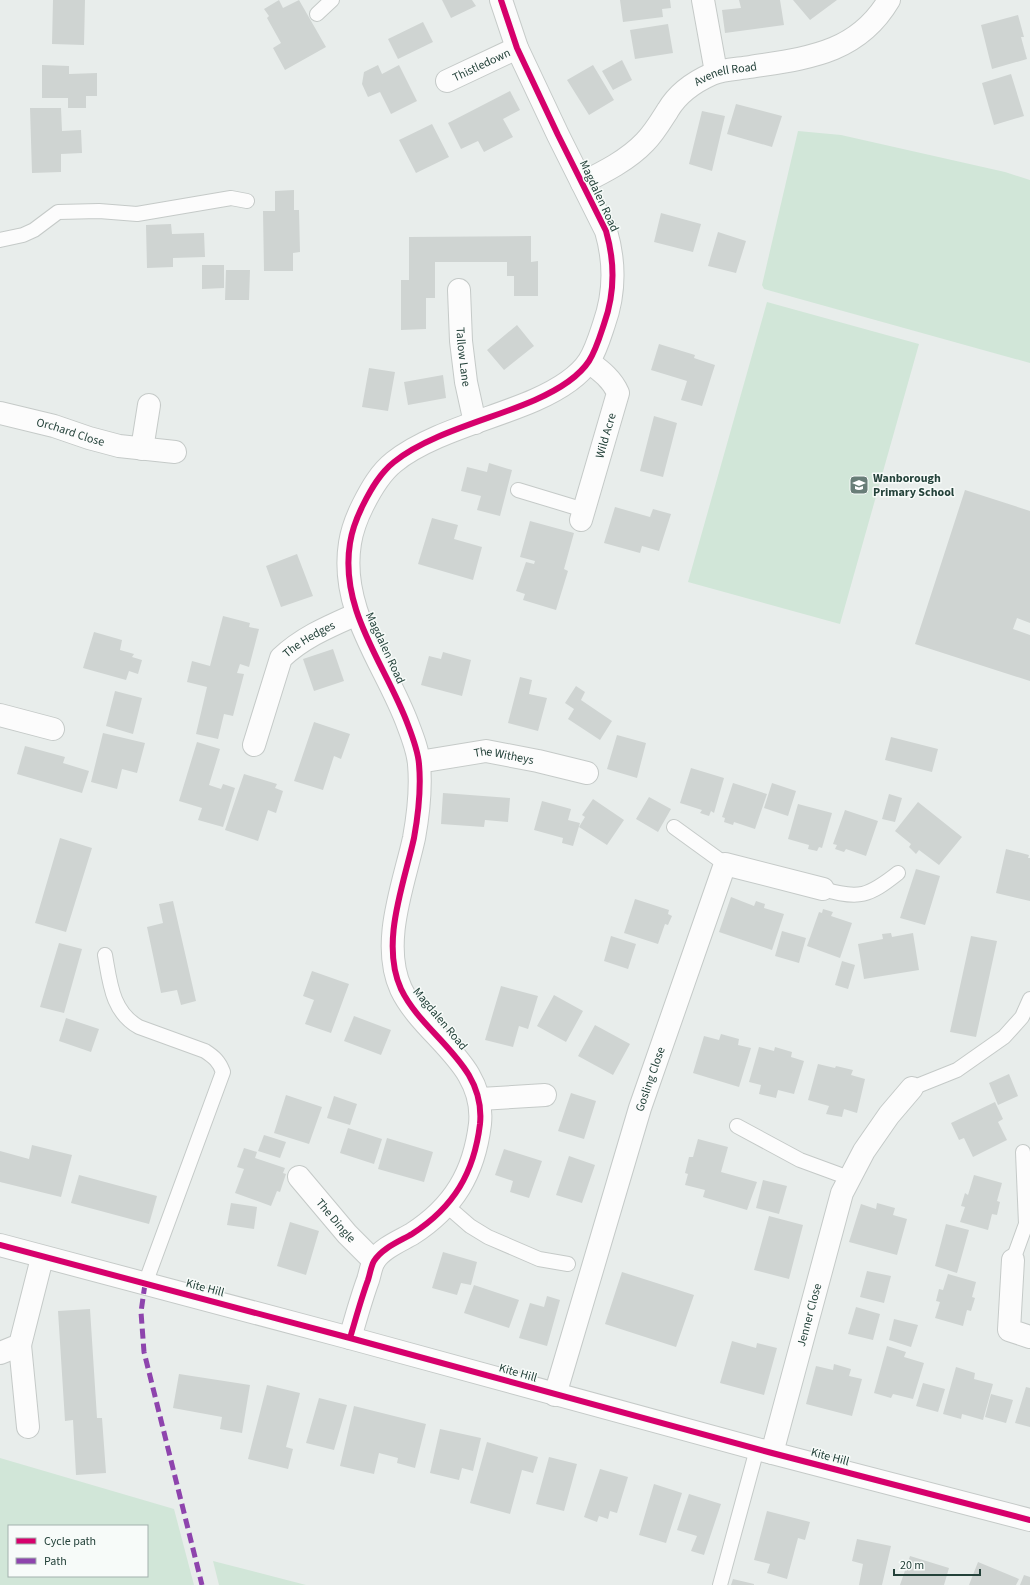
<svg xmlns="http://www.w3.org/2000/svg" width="1030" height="1585" font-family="'Source Sans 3',sans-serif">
<rect width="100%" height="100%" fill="#e8edeb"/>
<path fill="#d1e6d8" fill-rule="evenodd" d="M798 131 841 135 1005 172 1030 180V363L764 289 762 285Z
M767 302 919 344 840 624 688 582Z
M0 1458 174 1509 194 1585H0ZM9 1526H147V1576H9Z
M213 1561 306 1585H219Z"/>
<path fill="#cfd4d2" d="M53 0H85L84 45 52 44Z
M279 0 283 8 299 0 326 47 285 70 273 48 281 43 267 18 269 16 264 9Z
M442 0H472L476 6 451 18Z
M620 0H670L671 8 662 9 663 17 623 22Z
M739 0H780L784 25 725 33 722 10 741 8Z
M793 0H837L810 20Z
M1018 15 1024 37H1021L1027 59 992 69 981 25Z
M423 22 433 42 398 59 388 39Z
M668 24 673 53 635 59 630 30Z
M622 60 632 80 613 90 602 71Z
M42 65 69 66V74L97 73V96H86V108H68V98H42Z
M378 65 382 74 399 65 417 101 391 114 380 92 368 97 362 84 364 72Z
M593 65 614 100 589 115 567 80Z
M1011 74 1024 116 994 125 982 83Z
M510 91 520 110 503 119 513 137 484 152 478 141 461 149 448 123Z
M736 104 782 116 772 147 727 134Z
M30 108H61L62 131 81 130 82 153 61 154V172L32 173Z
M702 111 725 116 712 171 689 164Z
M432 124 449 157 416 173 399 140Z
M294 190V210H299L300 252 293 253V271H264L263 211H275V191Z
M661 213 701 224 693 252 654 242Z
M171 224 172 234 204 233 205 257 173 258V267L147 268 146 225Z
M718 232 746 241 736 273 708 266Z
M531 236V262L538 261V296H514V276H507V262H435V298H426V329L401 330V280H409V237Z
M202 265H224V288L202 289Z
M226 270H250L249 300H225Z
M517 325 534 346 504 370 487 350Z
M659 344 695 355 694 358 715 365 702 406 681 400 687 381 651 370Z
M369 368 395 372 388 411 362 407Z
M443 375 446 398 408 405 404 382Z
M654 416 677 423 663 477 640 471Z
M489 463 512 470 500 516 477 510 481 496 461 491 467 467 487 472Z
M965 490 1030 511V623L1017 618 1013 629 1030 635V681L915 644Z
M615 507 650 517 653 509 671 514 659 551 642 546 640 553 604 543Z
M432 518 458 525 454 539 482 547 473 580 418 564Z
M530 521 574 533 564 569 568 571 556 610 523 600 525 594 516 591 526 562 534 564 535 561 520 557Z
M297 554 313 596 281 607 266 566Z
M223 616 250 623 249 627 259 629 249 667 240 664 237 673 244 674 233 716 224 714 218 739 196 734 207 687 187 682 192 661 210 666Z
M94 632 122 640 120 650 134 654 132 657 142 660 138 674 129 671 126 680 83 668Z
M333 649 344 681 314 691 303 659Z
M443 652 471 660 462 696 421 685 429 656 441 659Z
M520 677 532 680 529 694 547 698 538 731 508 723Z
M576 686 585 692 581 700 612 721 600 740 568 719 574 709 565 703Z
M115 691 142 698 133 734 106 726Z
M314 722 350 734 341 759 334 756 323 790 294 781Z
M103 733 145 743 137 773 122 769 117 789 91 782Z
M617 735 646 743 637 778 607 769Z
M891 737 938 749 932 772 885 760Z
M197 742 220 749 209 785 221 789 223 784 235 788 223 827 198 820 202 808 179 801Z
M25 746 65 757 63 763 89 771 82 793 17 774Z
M691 768 724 778 714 813 711 811 709 816 700 813 702 810 680 803Z
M244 774 277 784 275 788 283 791 276 813 268 810 258 841 225 830Z
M733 783 767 794 755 829 734 822 733 825 724 822 725 818 722 817Z
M772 783 796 791 788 816 764 808Z
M443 793 510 798 508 822 485 820 484 827 441 824Z
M889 794 902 798 895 822 882 819Z
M649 797 671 809 658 832 636 819Z
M593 799 624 820 607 845 579 827 585 817 582 815Z
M542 801 571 809 568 820 580 823 573 846 562 843 563 838 534 830Z
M918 802 962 837 939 865 919 850 916 854 909 847 911 844 895 831Z
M798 804 832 813 822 848 819 847 817 851 808 849 809 845 788 839Z
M845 810 878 821 866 856 846 849 844 852 835 849 837 845 833 844Z
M60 838 92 848 66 932 35 923Z
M1006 849 1029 855 1028 858H1030V901L996 893Z
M916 869 940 876 925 925 900 918Z
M731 897 754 906 756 901 765 904 764 908 784 914 772 950 719 932Z
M635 899 669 910 668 914 672 916 668 925 665 924 658 944 624 933Z
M173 901 196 1001 181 1005 177 990 161 993 147 927 163 923 159 904Z
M823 909 833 912 831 916 852 923 840 958 807 946 819 912 822 913Z
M782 931 806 938 799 963 775 956Z
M891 933 892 937 913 933 919 970 864 979 858 944 883 939 882 934Z
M611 936 636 944 628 969 604 961Z
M971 936 997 941 976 1037 950 1032Z
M59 943 82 949 64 1013 40 1007Z
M842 961 855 965 848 989 835 985Z
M312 971 349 984 331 1033 305 1024 314 1000 303 996Z
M501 986 538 996 528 1029 519 1026 513 1047 485 1040Z
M554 995 583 1011 566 1042 537 1026Z
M354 1016 391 1030 381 1055 344 1041Z
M66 1018 99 1029 91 1052 59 1041Z
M595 1025 630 1044 613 1075 578 1056Z
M721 1034 739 1039 738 1045 751 1048 739 1087 693 1073 704 1036 719 1040Z
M759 1047 774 1051 775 1047 792 1052 791 1057 804 1061 794 1094 778 1090 776 1098 759 1094 761 1085 749 1082Z
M818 1064 835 1068 836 1066 853 1070 851 1075 865 1079 857 1113 844 1109 842 1117 826 1114 829 1106 808 1100Z
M1009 1074 1018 1096 998 1105 989 1083Z
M571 1093 596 1101 584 1139 558 1131Z
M286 1095 322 1107 309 1144 274 1133Z
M334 1096 357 1104 350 1125 327 1118Z
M995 1102 1003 1119 998 1122 1007 1140 973 1157 964 1138 959 1140 951 1123Z
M348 1128 382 1139 374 1164 340 1153Z
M264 1135 286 1142 280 1158 258 1151Z
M387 1138 433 1152 424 1182 378 1169Z
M698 1139 728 1147 721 1172 757 1182 747 1210 703 1197 705 1190 685 1185 688 1174 685 1173 689 1157H693Z
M32 1145 72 1155 61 1197 0 1182V1151L29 1159Z
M244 1148 257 1152 255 1158 285 1168 283 1173 286 1174 280 1192 277 1191 271 1206 235 1193 244 1169 237 1167Z
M504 1149 542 1161 529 1198 510 1192 513 1181 495 1175Z
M569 1156 595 1165 582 1203 556 1195Z
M79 1175 157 1196 149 1224 71 1203Z
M974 1175 1002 1183 997 1201 1000 1202 997 1215 992 1214 988 1230 960 1222 965 1207 961 1206 965 1193 968 1195Z
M763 1180 787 1186 779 1214 756 1208Z
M231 1203 257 1207 254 1229 227 1225Z
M877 1203 895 1208 893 1215 907 1219 897 1255 849 1242 861 1204 876 1209Z
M769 1216 803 1225 789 1279 754 1270Z
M290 1222 319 1231 306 1275 277 1266Z
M946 1224 969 1230 957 1273 935 1266Z
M443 1252 477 1262 471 1285 461 1283 457 1295 432 1288Z
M867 1271 891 1276 884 1303 860 1297Z
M622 1272 694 1295 676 1347 605 1324Z
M948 1274 976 1282 972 1297 975 1298 971 1311 967 1310 963 1326 935 1318 940 1302 936 1301 939 1289 943 1290Z
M474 1285 519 1300 509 1328 464 1313Z
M547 1296 560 1300 547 1346 519 1338 530 1303 544 1307Z
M856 1307 880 1314 873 1340 848 1334Z
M90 1309 97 1418H102L106 1473 76 1475 73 1420 65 1421 58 1311Z
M894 1319 918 1325 911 1347 889 1340Z
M732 1341 756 1348 757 1343 777 1348 764 1395 720 1383Z
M887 1346 906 1352 904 1357 924 1363 913 1399 893 1394 891 1398 874 1393Z
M834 1364 851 1369 849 1376 862 1379 852 1416 806 1404 816 1366 833 1370Z
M956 1367 975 1373 974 1379 993 1384 983 1420 962 1414 961 1419 943 1414Z
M179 1374 250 1385 242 1433 220 1429 222 1417 173 1408Z
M923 1383 945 1389 938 1412 916 1406Z
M267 1385 300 1393 286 1447 293 1449 288 1469 248 1459Z
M1026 1387 1030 1388V1427L1015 1423Z
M991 1394 1013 1400 1006 1423 985 1417Z
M319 1398 347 1405 334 1450 306 1443Z
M354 1406 426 1424 415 1468 397 1463 398 1458 379 1453 374 1474 340 1466Z
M440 1429 481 1438 473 1471 462 1468 459 1480 430 1473Z
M487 1442 538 1457 533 1473 522 1470 510 1514 470 1503Z
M549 1457 577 1464 564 1511 536 1504Z
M600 1469 628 1477 617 1513 610 1511 608 1519 599 1516 597 1522 584 1517Z
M654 1484 682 1493 666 1543 639 1535Z
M689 1494 721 1504 704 1555 691 1551 697 1536 677 1530Z
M767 1511 810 1522 805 1540 798 1538 787 1579 767 1573 770 1564 754 1560Z
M857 1539 891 1546 882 1585H859L863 1564 852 1561Z
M910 1556 949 1568 944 1585H900Z
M978 1562 1019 1579 1016 1585H969Z
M1024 1575 1030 1577V1585H1020Z
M733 1579 754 1584V1585H731Z"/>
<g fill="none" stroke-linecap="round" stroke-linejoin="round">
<g stroke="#c5cac8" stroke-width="16">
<path id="lane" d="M317 14 332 0
M0 240 23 235 34 230 58 212 99 211 137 214 231 198 247 201
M518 490 584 510
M674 827 725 864
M823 889C859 900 869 896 898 873
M105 955C110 983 112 1012 139 1027L205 1051C214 1057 219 1061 223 1072L145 1284
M912 1088 957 1070 1004 1037 1022 1017 1030 999
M737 1126 800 1160 849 1178
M447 1206 470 1226 488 1237 539 1259 568 1264
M1013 1260 1026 1224 1023 1152
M720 1585 757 1449"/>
</g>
<g stroke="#c5cac8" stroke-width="24">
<g id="street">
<path d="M703 0 716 72"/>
<path id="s1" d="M447 81 517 48"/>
<path id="s2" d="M582 183C604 172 628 160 645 142 654 133 661 121 668 110 678 93 694 82 712 74 723 69 738 69 750 67 807 58 857 54 889 0"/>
<path id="s3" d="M459 290 461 341 466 382 475 423"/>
<path id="s4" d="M0 413 54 426 89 438 119 446 175 452"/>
<path d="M142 449 149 405"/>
<path id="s5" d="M581 520 618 393C612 379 601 371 589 362"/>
<path d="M0 715 53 729"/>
<path id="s6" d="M254 745 281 658C303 637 330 626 357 614"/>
<path id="s7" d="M419 762 486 751 538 761 587 773"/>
<path d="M480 1099 545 1095"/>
<path id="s8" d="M299 1177 347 1234 374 1261"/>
<path d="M0 1245 350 1338 772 1453 1030 1520"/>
<path d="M1013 1260 1009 1330 1030 1337"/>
<path d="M350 1338C356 1318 361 1299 368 1280 370 1274 371 1266 374 1261 382 1248 400 1241 412 1234 454 1207 474 1173 480 1124 486 1063 424 1037 401 989 380 943 404 884 414 838 418 816 421 786 419 764 418 751 413 738 408 725 386 665 339 611 350 543 352 530 357 517 363 505 371 489 380 473 394 462 430 433 492 419 535 400 553 392 578 378 589 361 596 350 600 336 604 324 615 293 615 262 606 231L558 135 517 48 501 0"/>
<path d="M20 1345 28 1427"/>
<path d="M0 1353 20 1345 42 1258"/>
<path id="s9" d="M555 1395 640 1108 725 864 823 889"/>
<path id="s10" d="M772 1453 842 1193 864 1151 889 1115 912 1088"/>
</g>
</g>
<use href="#lane" stroke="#fcfcfc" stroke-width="14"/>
<use href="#street" stroke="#fcfcfc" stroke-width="22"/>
<path stroke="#8e44ad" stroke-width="5" stroke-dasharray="10 5" stroke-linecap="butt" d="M145 1284 141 1312 144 1352 202 1585"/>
<g stroke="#f7fbf9" stroke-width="8">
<path id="cycleway" d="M0 1245 350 1338 772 1453 1030 1520
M350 1338C356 1318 361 1299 368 1280 370 1274 371 1266 374 1261 382 1248 400 1241 412 1234 454 1207 474 1173 480 1124 486 1063 424 1037 401 989 380 943 404 884 414 838 418 816 421 786 419 764 418 751 413 738 408 725 386 665 339 611 350 543 352 530 357 517 363 505 371 489 380 473 394 462 430 433 492 419 535 400 553 392 578 378 589 361 596 350 600 336 604 324 615 293 615 262 606 231L558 135 517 48 501 0"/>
</g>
<use href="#cycleway" stroke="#d6006c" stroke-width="6"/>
</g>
<defs>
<g id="school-square" transform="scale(1)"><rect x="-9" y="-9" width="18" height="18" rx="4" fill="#697e78" stroke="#f7fbf9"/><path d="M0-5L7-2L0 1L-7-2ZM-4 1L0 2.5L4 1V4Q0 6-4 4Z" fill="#fff"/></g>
</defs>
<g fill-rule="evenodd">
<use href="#school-square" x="859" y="485"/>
</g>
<g text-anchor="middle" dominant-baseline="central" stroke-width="3" stroke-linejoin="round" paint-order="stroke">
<g font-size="12" fill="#24423a" stroke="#f7fbf9">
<text stroke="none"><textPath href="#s1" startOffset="38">Thistledown</textPath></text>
<text stroke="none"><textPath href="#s2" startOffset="186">Avenell Road</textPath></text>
<text transform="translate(599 196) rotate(65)">Magdalen Road</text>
<text stroke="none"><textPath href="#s3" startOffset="67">Tallow Lane</textPath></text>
<text stroke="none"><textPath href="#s4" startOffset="73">Orchard Close</textPath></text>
<text stroke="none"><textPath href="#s5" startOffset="88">Wild Acre</textPath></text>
<text stroke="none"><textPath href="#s6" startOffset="125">The Hedges</textPath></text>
<text transform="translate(385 648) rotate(65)">Magdalen Road</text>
<text stroke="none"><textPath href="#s7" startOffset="86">The Witheys</textPath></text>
<text transform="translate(440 1019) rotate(50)">Magdalen Road</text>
<text stroke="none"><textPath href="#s9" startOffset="330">Gosling Close</textPath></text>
<text stroke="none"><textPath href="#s8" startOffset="57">The Dingle</textPath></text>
<text transform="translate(205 1288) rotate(15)">Kite Hill</text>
<text stroke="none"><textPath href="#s10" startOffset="143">Jenner Close</textPath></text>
<text transform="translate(518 1373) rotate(16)">Kite Hill</text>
<text transform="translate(830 1457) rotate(15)">Kite Hill</text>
</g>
<g font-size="12" font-weight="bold" fill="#24423a" stroke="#f7fbf9" text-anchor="start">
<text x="873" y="478">Wanborough<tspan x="873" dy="14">Primary School</tspan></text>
</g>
</g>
<rect x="8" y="1525" width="140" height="52" fill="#f7fbf9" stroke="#a3b1ad"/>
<rect x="16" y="1538" width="20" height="6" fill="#d6006c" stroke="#a3b1ad"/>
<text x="44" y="1545" font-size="12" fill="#24423a">Cycle path</text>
<rect x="16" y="1558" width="20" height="6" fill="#8e44ad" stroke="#a3b1ad"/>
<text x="44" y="1565" font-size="12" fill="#24423a">Path</text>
<path d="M894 1569v6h86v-6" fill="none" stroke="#24423a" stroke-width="2"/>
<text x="900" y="1569" font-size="12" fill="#24423a" stroke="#f7fbf9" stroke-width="3" paint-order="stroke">20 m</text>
</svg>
